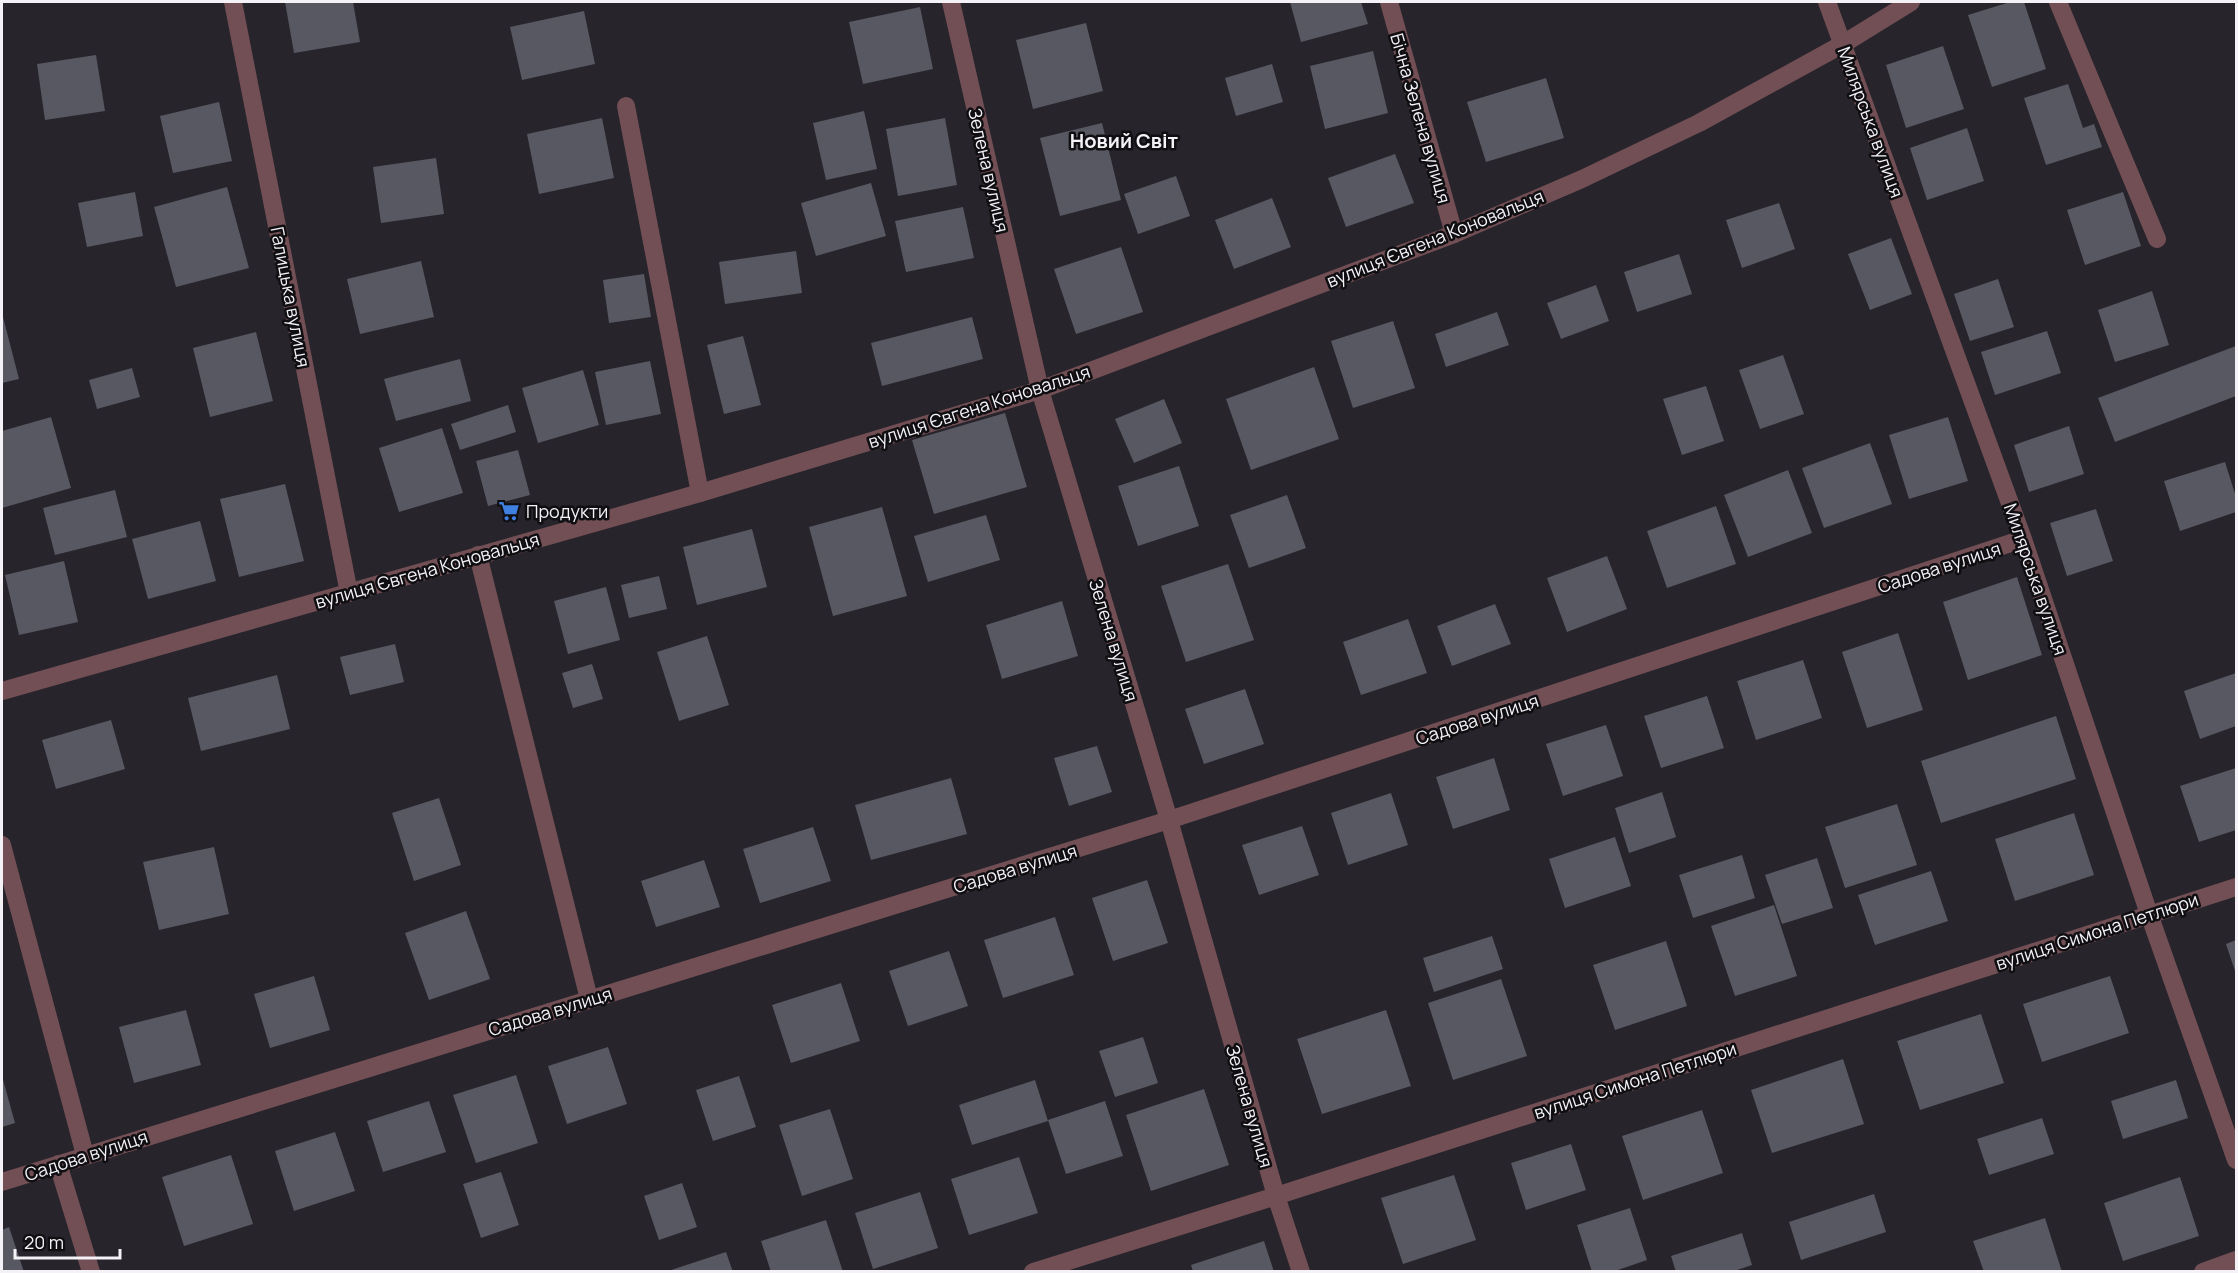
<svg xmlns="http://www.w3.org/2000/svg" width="2238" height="1273" font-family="Manrope,sans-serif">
<rect width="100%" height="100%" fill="#27242c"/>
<path fill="#575861" d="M285 2H353L360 42 294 53Z
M1290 2H1361L1368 24 1301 42Z
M2010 2H2024L2046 69 1992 87 1968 15Z
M920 7 933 69 863 84 849 22Z
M584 11 595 64 522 80 510 27Z
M1086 23 1103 91 1033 109 1016 40Z
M1943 46 1964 109 1906 128 1886 65Z
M1373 51 1388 113 1325 129 1310 66Z
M96 55 105 111 45 120 37 64Z
M1272 64 1283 102 1236 116 1225 78Z
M1546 78 1564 138 1486 162 1467 102Z
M2068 84 2083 128 2094 124 2102 147 2046 165 2024 98Z
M219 102 232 161 173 173 160 116Z
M864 111 877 169 826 180 813 123Z
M602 118 614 178 539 194 527 134Z
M945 118 957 185 898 196 886 129Z
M1102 123 1121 200 1060 216 1040 138Z
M1967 128 1984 181 1927 200 1910 148Z
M1395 154 1414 203 1346 227 1328 178Z
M436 158 444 214 381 223 373 167Z
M1176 176 1190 216 1138 234 1124 194Z
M871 183 886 236 816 256 801 203Z
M227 187 249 268 176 287 154 207Z
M135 192 143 236 87 247 78 203Z
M2123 192 2141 246 2085 265 2067 210Z
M1272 198 1291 247 1234 269 1215 220Z
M1779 203 1795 249 1742 268 1726 220Z
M963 207 974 258 906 272 895 221Z
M1891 238 1912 294 1870 310 1848 254Z
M1121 247 1143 312 1076 334 1054 269Z
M796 251 802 293 725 304 719 262Z
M1679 254 1692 294 1637 312 1624 272Z
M421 261 434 317 360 334 347 279Z
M644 274 651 317 609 323 603 280Z
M1998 279 2014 327 1970 341 1954 294Z
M1596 285 1609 321 1561 339 1547 303Z
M2152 291 2169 345 2115 362 2098 310Z
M1497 312 1509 345 1446 367 1435 334Z
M2 313 19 379 2 383Z
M972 317 983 359 882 386 871 343Z
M1393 321 1415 388 1353 408 1331 341Z
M2047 331 2061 373 1995 395 1981 352Z
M256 332 273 401 210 417 193 348Z
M743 336 761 405 724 414 707 345Z
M2236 346V396L2115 442 2098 398Z
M1783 355 1804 414 1760 429 1739 370Z
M460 359 471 401 396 421 384 379Z
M650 361 661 414 606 425 595 372Z
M1314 367 1339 439 1251 470 1226 399Z
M132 368 140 397 97 409 89 380Z
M583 370 599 425 538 443 522 388Z
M1706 386 1724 441 1682 455 1663 399Z
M1164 399 1182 443 1134 463 1115 419Z
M508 405 516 432 460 450 451 424Z
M1005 413 1027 487 934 514 912 440Z
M51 417 71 488 2 508V431Z
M1948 417 1968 481 1909 499 1889 435Z
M2069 426 2084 474 2029 492 2014 445Z
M442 428 463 493 399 512 379 448Z
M1870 443 1892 504 1824 528 1802 468Z
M518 450 530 495 488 506 476 461Z
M2225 462 2236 497V512L2180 531 2164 481Z
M1179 466 1199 526 1138 546 1118 486Z
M1788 470 1812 533 1748 557 1724 495Z
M285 484 304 561 239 577 220 499Z
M115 490 127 537 55 555 43 508Z
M1287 495 1306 548 1249 568 1230 515Z
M1716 506 1736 564 1667 588 1647 531Z
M882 507 907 596 833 616 809 527Z
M2096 509 2113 561 2067 576 2050 523Z
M986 515 1000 560 928 582 914 536Z
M200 521 216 581 148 599 132 539Z
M752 529 767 587 697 605 683 547Z
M1607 556 1627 609 1567 632 1547 578Z
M64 561 78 622 19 635 5 575Z
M1228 564 1254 640 1186 662 1161 586Z
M659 576 667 609 629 618 621 585Z
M2017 577 2042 655 1968 680 1943 602Z
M606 587 620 640 568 654 554 601Z
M1062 601 1078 656 1002 679 986 625Z
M1495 604 1511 644 1452 666 1437 626Z
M1408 619 1427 673 1361 695 1343 642Z
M1898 633 1923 710 1867 728 1842 652Z
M707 636 729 705 679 721 657 652Z
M395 644 404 682 350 695 340 657Z
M1803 660 1822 718 1756 740 1737 681Z
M592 664 603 699 573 708 562 673Z
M2236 673V726L2200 739 2184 691Z
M277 675 290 729 201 751 188 698Z
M1245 689 1264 744 1204 764 1185 709Z
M1707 696 1724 748 1661 768 1644 716Z
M2056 716 2076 779 1941 823 1921 761Z
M111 720 125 769 56 789 42 740Z
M1606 725 1623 776 1563 796 1546 744Z
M1097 746 1112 792 1069 806 1054 758Z
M1494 758 1510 810 1453 829 1436 777Z
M2236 768V830L2199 842 2180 786Z
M951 778 967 834 871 860 855 805Z
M1662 792 1676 837 1629 853 1615 808Z
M1391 793 1408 845 1348 865 1331 813Z
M439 798 461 865 414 881 392 813Z
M1897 804 1917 865 1845 888 1825 827Z
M2074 813 2094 875 2015 901 1995 839Z
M1302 826 1319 875 1259 895 1242 845Z
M813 827 831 881 760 903 743 849Z
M1615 837 1631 886 1565 908 1549 859Z
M214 847 229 914 159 930 143 862Z
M1742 855 1755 898 1693 918 1679 875Z
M1817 858 1833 908 1782 924 1765 875Z
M704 860 720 907 656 927 641 881Z
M1931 871 1948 921 1875 945 1858 895Z
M1147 880 1168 943 1113 961 1092 898Z
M1774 905 1797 976 1735 996 1711 926Z
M466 911 490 979 429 1000 405 933Z
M1055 917 1074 975 1003 998 984 940Z
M1492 936 1503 969 1434 992 1423 958Z
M2236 940V974L2226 944Z
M1666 941 1687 1006 1615 1030 1593 965Z
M949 951 968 1006 908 1026 889 971Z
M314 976 330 1030 270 1048 254 994Z
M2110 976 2129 1033 2042 1062 2023 1004Z
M1501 979 1527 1056 1453 1080 1428 1003Z
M841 983 860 1041 791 1063 772 1005Z
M186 1010 201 1065 134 1083 119 1027Z
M1386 1010 1411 1086 1322 1114 1297 1039Z
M1981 1014 2004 1083 1920 1110 1897 1041Z
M1143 1037 1158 1083 1115 1097 1099 1051Z
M608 1047 627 1104 567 1124 548 1066Z
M1843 1059 1864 1124 1772 1153 1751 1090Z
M516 1075 538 1143 476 1163 453 1095Z
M2 1076 15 1123 2 1127Z
M739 1076 756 1127 713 1141 696 1090Z
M1035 1080 1048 1121 972 1145 959 1105Z
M2176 1080 2188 1118 2123 1139 2111 1101Z
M1204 1089 1229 1165 1151 1191 1126 1115Z
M429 1101 446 1152 383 1172 367 1121Z
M1105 1101 1123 1156 1066 1174 1048 1120Z
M830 1109 853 1179 802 1196 779 1125Z
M1702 1110 1723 1173 1643 1200 1622 1136Z
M2042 1118 2054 1154 1989 1175 1977 1139Z
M335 1132 355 1191 294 1211 275 1151Z
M1571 1144 1586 1190 1526 1210 1511 1163Z
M231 1155 253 1224 184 1246 162 1177Z
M1019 1157 1038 1213 969 1235 951 1179Z
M501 1172 519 1225 481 1238 463 1184Z
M1454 1175 1476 1240 1403 1264 1381 1198Z
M2180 1177 2199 1236 2123 1261 2104 1203Z
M682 1183 697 1227 659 1240 644 1196Z
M920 1192 938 1248 873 1269 855 1213Z
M1874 1194 1886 1232 1801 1260 1789 1222Z
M1630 1208 1647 1260 1612 1272H1592L1577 1225Z
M2045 1218 2062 1272H1984L1973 1241Z
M826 1220 843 1272H771L761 1241Z
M9 1227 24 1272H2V1230Z
M1742 1233 1752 1265 1731 1272H1676L1671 1256Z
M1264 1241 1274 1272H1193L1191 1265Z
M726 1252 733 1272H668V1271Z"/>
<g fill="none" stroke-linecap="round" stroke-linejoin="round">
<path stroke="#724f54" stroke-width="18" d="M2058 2 2157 239
M626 106 700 493"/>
<path stroke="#724f54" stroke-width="18" d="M233 2 349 593
M951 2 1040 390 1169 820 1276 1196 1301 1272
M1389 2 1454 234
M1827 2 2023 539 2149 914 2236 1160
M478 555 589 999
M2 845 85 1155
M58 1164 91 1272
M2 1182 1169 820 2023 539
M1033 1272 1276 1196 2236 887
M2203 1272 2236 1260"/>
<path stroke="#724f54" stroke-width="18" d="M2 691 700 493 1040 390 1454 234 1582 179 1699 123 1843 44 1911 2"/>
</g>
<defs>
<g id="supermarket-bare" transform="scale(1.62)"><path d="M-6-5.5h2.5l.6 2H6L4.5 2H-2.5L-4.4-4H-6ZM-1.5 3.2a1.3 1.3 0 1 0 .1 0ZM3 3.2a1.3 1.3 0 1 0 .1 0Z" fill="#3f7fe0" stroke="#0f0e11" stroke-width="2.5" paint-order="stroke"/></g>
</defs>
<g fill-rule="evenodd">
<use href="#supermarket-bare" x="509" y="511"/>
</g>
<g text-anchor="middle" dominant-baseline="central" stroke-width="5" stroke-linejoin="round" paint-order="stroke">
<g font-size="18" fill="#f4f1f7" stroke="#0f0e11">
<text transform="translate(1421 118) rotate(74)">Бічна Зелена вулиця</text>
<text transform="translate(1871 122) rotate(70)">Милярська вулиця</text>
<text transform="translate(989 170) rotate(77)">Зелена вулиця</text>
<text transform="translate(1435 238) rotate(-22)">вулиця Євгена Коновальця</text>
<text transform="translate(291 297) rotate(79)">Галицька вулиця</text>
<text transform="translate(979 406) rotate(-18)">вулиця Євгена Коновальця</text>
<text transform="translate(1939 567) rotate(-18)">Садова вулиця</text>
<text transform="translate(427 570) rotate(-16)">вулиця Євгена Коновальця</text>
<text transform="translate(2036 579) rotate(71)">Милярська вулиця</text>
<text transform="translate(1114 640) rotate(73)">Зелена вулиця</text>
<text transform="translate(1477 719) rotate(-18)">Садова вулиця</text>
<text transform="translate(1015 868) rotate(-17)">Садова вулиця</text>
<text transform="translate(2097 931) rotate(-18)">вулиця Симона Петлюри</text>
<text transform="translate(550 1011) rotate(-17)">Садова вулиця</text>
<text transform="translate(1635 1080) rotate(-18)">вулиця Симона Петлюри</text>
<text transform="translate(1250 1106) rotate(74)">Зелена вулиця</text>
<text transform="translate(86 1155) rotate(-18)">Садова вулиця</text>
</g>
<g font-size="18" fill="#f4f1f7" stroke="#0f0e11" text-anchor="start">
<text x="526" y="511">Продукти</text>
</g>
<g font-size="20" font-weight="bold" fill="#f4f1f7" stroke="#0f0e11">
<text x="1124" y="140">Новий Світ</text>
</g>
</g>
<rect width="2238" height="1273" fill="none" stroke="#f4f1f7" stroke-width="6"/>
<path d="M15 1249v9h105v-9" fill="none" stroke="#f4f1f7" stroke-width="3"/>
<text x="24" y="1249" font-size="18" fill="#f4f1f7" stroke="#0f0e11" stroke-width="4.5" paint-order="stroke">20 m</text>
</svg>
